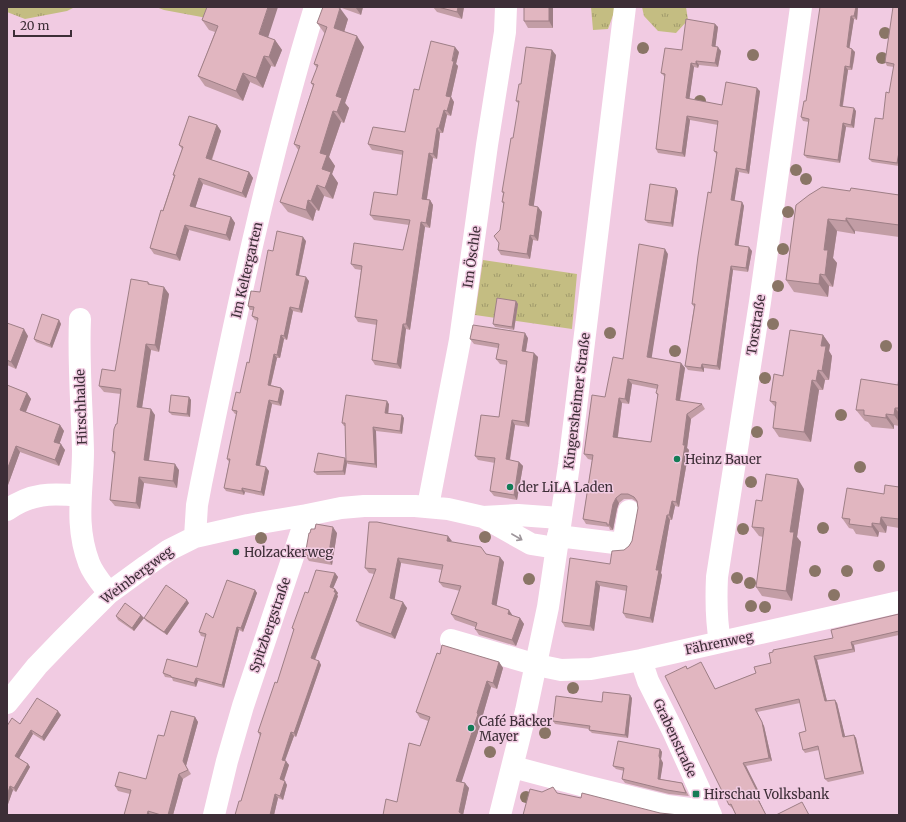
<svg xmlns="http://www.w3.org/2000/svg" width="906" height="822" font-family="Merriweather,serif">
<defs>
<pattern id="grass-tufts" width="24" height="20" patternUnits="userSpaceOnUse"><rect width="24" height="20" fill="#c4bd82"/><path d="M3 7l-1-3M5 7V3M7 7l1-3M15 17l-1-3M17 17v-4M19 17l1-3" fill="none" stroke="#a09a6b"/></pattern>
</defs>
<rect width="100%" height="100%" fill="#f1cbe2"/>
<path fill="url(#grass-tufts)" d="M7 7H75L67 11 25 19 7 12Z
M156 7H217L207 18 164 10Z
M591 7H616L608 29 593 30Z
M642 7H686L688 20 676 33 658 31 644 16Z
M483 260 577 274 572 329 475 315Z"/>
<g fill="none" stroke-linecap="round" stroke-linejoin="round">
<path stroke="#fff" stroke-width="22" d="M80 319C78 363 82 407 83 451 83 490 74 524 89 563 93 574 102 584 109 593
M428 506 460 340 487 145 505 32 506 7
M7 510C31 493 51 493 80 496
M483 517 518 515 560 518
M558 536 623 544 629 511
M195 537 197 505 201 484C234 324 267 163 315 7
M451 640 537 665 561 670 591 669 641 660 899 602
M720 642C716 620 716 599 717 577L760 302 801 7
M641 660 648 681 673 731 711 815
M7 703 37 666 62 640 109 593 146 566 169 550 195 537 248 525 307 515 341 508 364 506H415L448 509 483 517 531 544 556 548
M513 767 585 786 667 806 690 809H698L707 805
M214 815 227 761 243 706 307 515"/>
<path stroke="#fff" stroke-width="22" d="M500 815 526 711 548 607 569 465 625 7"/>
</g>
<g fill="#8a7566">
<circle cx="885" cy="33" r="6"/>
<circle cx="643" cy="48" r="6"/>
<circle cx="753" cy="55" r="6"/>
<circle cx="882" cy="58" r="6"/>
<circle cx="700" cy="101" r="6"/>
<circle cx="796" cy="170" r="6"/>
<circle cx="806" cy="179" r="6"/>
<circle cx="788" cy="212" r="6"/>
<circle cx="783" cy="249" r="6"/>
<circle cx="778" cy="286" r="6"/>
<circle cx="773" cy="324" r="6"/>
<circle cx="610" cy="333" r="6"/>
<circle cx="886" cy="346" r="6"/>
<circle cx="675" cy="351" r="6"/>
<circle cx="765" cy="378" r="6"/>
<circle cx="841" cy="415" r="6"/>
<circle cx="757" cy="432" r="6"/>
<circle cx="860" cy="467" r="6"/>
<circle cx="751" cy="482" r="6"/>
<circle cx="823" cy="528" r="6"/>
<circle cx="743" cy="529" r="6"/>
<circle cx="485" cy="537" r="6"/>
<circle cx="261" cy="538" r="6"/>
<circle cx="879" cy="566" r="6"/>
<circle cx="815" cy="571" r="6"/>
<circle cx="847" cy="571" r="6"/>
<circle cx="737" cy="578" r="6"/>
<circle cx="529" cy="579" r="6"/>
<circle cx="750" cy="583" r="6"/>
<circle cx="834" cy="595" r="6"/>
<circle cx="751" cy="606" r="6"/>
<circle cx="765" cy="607" r="6"/>
<circle cx="573" cy="688" r="6"/>
<circle cx="545" cy="733" r="6"/>
<circle cx="490" cy="752" r="6"/>
<circle cx="526" cy="797" r="6"/>
</g>
<path fill="#c29da5" fill-rule="evenodd" d="M339 7H363L361 15Z
M433 7H464L462 19 437 12Z
M524 7H553V28H528L524 21Z
M858 7 857 20 854 19 849 48 852 49 855 52 854 61 852 70H848L843 106 856 111 854 128 846 127 840 163 807 158 804 155 809 122 803 121 801 117 806 101 815 43Z
M899 7V166L872 162 869 159 883 119 889 93 894 67 887 66 885 62Z
M348 19 344 32 364 47 345 103 349 108 344 123 341 122 329 157 335 166 332 174 338 183 333 199 324 196 319 211 316 210 313 221 288 212 280 202 299 151 294 144 313 86 311 83 317 68 314 64 325 34 317 23Z
M202 20 275 40 282 50 275 67 271 66 263 88 250 82 243 101 205 86 198 76 215 32 209 30Z
M715 24 718 27 715 47 721 51 718 67 699 65 698 68 694 67 689 99 722 105 760 91 749 174 739 172 734 201 742 202 744 206 738 246 752 251 748 272 733 270 720 370 704 368V372L688 370 685 366 694 307 692 304 717 155 714 151 718 125 690 120 685 157 658 153 656 149 665 77 661 73 682 50Z
M459 52 456 64 458 66 451 97 454 102 451 116 447 115 443 133H440L437 159 433 158 427 199 430 200 433 205 430 228 425 227 410 330 406 329 401 369 375 365 372 360 377 325 358 322 355 317 361 270 355 269 351 264 403 250 409 225 374 220 370 215 397 195 403 155 372 150 368 144 405 132 419 90Z
M556 55 533 206 538 207 542 212 538 241 533 240 530 259 501 255 498 250 504 204 502 202 503 193 502 192 513 138 519 104 516 101 521 84Z
M217 125 221 131 212 160 249 172 253 178 246 198 203 184 195 208 231 217 235 223 230 241 189 230 180 261 154 254 150 248 174 176 173 175 182 149 179 145Z
M676 188 678 191 673 227 648 223 645 220Z
M850 191 899 195V237L855 231V234L837 231 833 258 837 263 833 287 829 286 828 297 794 292 786 280 796 205Z
M306 241 299 276 309 281 302 313 293 311 287 340 284 339 280 358H277L271 385 281 388 284 391 281 406 272 404 260 466 269 471 264 496 245 492 244 495 226 491 224 488 229 462 227 459 237 414H235L232 410 240 393 249 363 258 321 255 320 252 316 253 310H250L248 306 260 292 273 251Z
M668 254 651 358 681 363 685 368 680 401 702 404 705 409 691 419 687 448 689 450 679 507 675 506 672 520H670L661 573 662 575 653 623 626 618 623 613 627 591 600 586 594 631 565 627 562 622 610 564 629 546 632 541 638 508 637 502 632 499H624L619 503 617 509 613 530H610L609 527 586 524 583 519 592 460 588 459 584 454 605 397 623 359ZM632 384 657 389 656 393 658 396 651 442 618 437 622 403 629 404Z
M148 282 150 284 169 294 159 352 151 350 142 408 155 415 149 461 179 470 177 488 144 483 140 509 115 506 110 500 115 456 112 451 117 424 121 394 104 392 99 386 115 371Z
M516 301 518 304 514 330 495 327 493 324Z
M59 320 61 324 52 348 36 342 34 339Z
M7 323 28 336 16 369 7 365Z
M823 335 830 345 829 351 832 356 829 380H825L823 390H819L811 442 779 437 773 428 776 408 770 401Z
M528 338 526 351 538 357 529 427 515 425 510 460 519 462 523 466 517 500 494 496 490 491 495 463 478 460 475 456 499 417 507 365 500 364 496 359 498 348 474 344 470 339Z
M899 376V426L894 425V429L872 427 868 422 865 421 856 410 898 385Z
M7 385 27 393 31 399 26 412 60 425 64 431 59 444 65 450 59 466 20 452 8 485 7 484Z
M189 397 191 400 190 417 172 415 169 412Z
M389 404 388 413 404 418 402 434 376 431 377 468 348 464 347 463 345 475H317L314 472 346 460 345 426H344L342 423Z
M899 487V528L887 526 886 533 879 532 878 537 856 534 853 529 849 528 842 518 884 494Z
M804 489 797 537 801 542 792 601 762 596 756 587 763 537 759 536 752 527 762 501Z
M310 533H337L332 565 309 561 305 555Z
M452 542 486 554 504 562 496 605 513 616 520 618 524 624 516 646 479 635 475 629V627L455 620 451 614 460 591 443 587 439 582 442 570 401 563 394 599 407 608 395 639 360 626 356 621 374 574 369 573 365 568Z
M335 573 338 577 333 588 335 589 338 593 337 595 338 596 315 660 319 661 321 665 296 737 294 736 285 761 289 765 284 781 287 785 283 800 278 798 274 815H235L241 801 260 736 258 732 277 683 294 631 292 628 308 593Z
M255 590 257 593 243 632 239 630 224 688 198 681 196 687 173 681 172 678 165 677 163 673 197 667 205 637 201 636 199 632 213 618Z
M189 603 167 635 146 621 144 618Z
M899 614V635L854 645 855 652 817 660 827 701 837 703 845 737 854 735 856 738 864 774 828 782 825 779 819 750 805 753 803 750 806 731 800 703 757 712 764 726 772 761 746 766 760 794 757 796 766 815H736L732 808 729 805 686 666 688 669 703 666 715 689 756 673 771 663 833 638Z
M141 615 144 618 134 631 118 620 116 616Z
M499 662 503 668 497 689 491 687 482 718V720L461 782 469 788 463 815H383L397 802 420 746 428 721 420 718 416 712Z
M632 698 628 738 592 733 589 730V729L555 724 553 721 602 702Z
M61 715 44 741 33 734 19 758 28 764 30 767 16 792 13 790 7 807V726L20 724Z
M195 717 198 722 186 766 191 774 183 779 173 815H124L130 794 118 791 115 786 146 779 164 736Z
M660 749 662 752 661 759 663 763 660 779 682 783 684 787 689 796 669 794 625 783 622 779 624 771 616 769 613 766Z"/>
<path fill="#9e7f86" d="M268 7H278L266 44 259 34Z
M356 7H363L361 15 356 8Z
M458 7H464L462 19 457 12Z
M549 7H553V28L549 21Z
M856 7H858L857 20 854 16Z
M340 8 348 19 342 39 334 28Z
M851 16 854 19 849 51 847 47Z
M715 24 718 27 715 50 712 46Z
M357 36 364 47 345 103 349 108 344 123 337 112 336 96Z
M275 40 282 50 275 67 269 57Z
M455 47 459 52 456 64 458 66 451 97 454 102 451 116 447 111 446 96Z
M718 47 721 51 718 67 715 63Z
M852 49 855 52 852 70 850 67Z
M552 50 556 55 533 211 529 205Z
M264 56 271 66 263 88 256 78Z
M696 61 699 65 698 68 696 64Z
M691 63 694 67 689 102 686 98Z
M845 66 848 70 842 109 840 106Z
M243 73 250 82 243 101 236 91Z
M757 88 760 91 749 174 746 170Z
M854 108 856 111 854 128 851 125Z
M444 110 447 115 443 133 439 128Z
M333 111 341 122 329 157 335 166 332 174 338 183 333 199 325 188 320 153Z
M687 116 690 120 685 157 682 153Z
M843 123 846 127 840 163 838 160Z
M217 125 221 131 210 164 206 158Z
M437 128 440 133 437 159 433 154Z
M899 152V165L897 163Z
M429 153 433 158 426 204 422 199Z
M736 168 739 172 734 204 731 200Z
M249 172 253 178 246 198 242 193Z
M199 178 203 184 194 212 190 206Z
M317 185 324 196 319 211 311 201Z
M676 188 678 191 673 227 671 223Z
M308 200 316 210 313 221 306 210Z
M430 200 433 205 430 228 426 223Z
M742 202 744 206 738 249 735 245Z
M538 207 542 212 538 241 534 236Z
M231 217 235 223 230 241 226 235Z
M846 218 855 231V234L846 221Z
M828 219 837 231 833 258 837 263 833 287 825 275 824 250Z
M421 222 425 227 410 330 406 324Z
M185 225 189 230 180 261 176 255Z
M530 235 533 240 530 259 527 254Z
M303 237 306 241 298 279 296 275Z
M749 247 752 251 748 272 746 268Z
M665 249 668 254 651 362 647 357Z
M731 266 733 270 720 370 717 366Z
M820 274 829 286 828 297 819 284Z
M306 277 309 281 302 313 299 309Z
M164 287 169 294 159 352 155 345Z
M516 301 518 304 514 330 512 327Z
M290 307 293 311 287 340 284 336Z
M59 320 61 324 52 348 50 345Z
M403 324 406 329 401 369 397 364Z
M24 329 28 336 16 369 11 362Z
M525 333 528 338 525 356 522 351Z
M281 335 284 339 280 358 277 355Z
M823 335 830 345 829 351 832 356 829 380 822 371 821 346Z
M146 344 151 350 141 414 137 407Z
M534 353 538 357 529 427 525 422Z
M274 354 277 358 270 388 268 385Z
M681 363 685 368 679 405 676 400Z
M702 364 704 368V372L701 368Z
M818 370 825 380 823 390 816 381Z
M628 379 632 384 629 404 625 399Z
M812 380 819 390 811 442 804 432Z
M281 388 284 391 281 406 278 402Z
M27 393 31 399 24 416 20 410Z
M189 397 191 400 190 417 187 414Z
M619 398 622 403 617 442 613 437Z
M269 400 272 404 259 469 256 465Z
M387 401 389 404 388 416 385 413Z
M895 408 899 413V422L894 415Z
M151 409 155 415 148 466 144 460Z
M687 414 691 419 687 448 689 450 679 507 676 502Z
M886 414 894 425V429L886 418Z
M402 415 404 418 402 434 400 431Z
M512 420 515 425 509 464 506 459Z
M60 425 64 431 58 448 54 442Z
M373 427 376 431 377 468 375 464Z
M61 444 65 450 59 466 55 460Z
M16 446 20 452 8 485 7 483V470Z
M345 458 347 463 345 475 343 471Z
M519 462 523 466 517 500 514 495Z
M175 464 179 470 177 488 173 481Z
M266 467 269 471 264 496 261 492Z
M139 477 144 483 140 509 136 503Z
M798 479 804 489 797 537 801 542 792 601 786 591 790 532Z
M242 488 245 492 244 495 242 491Z
M616 498 619 503 617 509 613 530 609 525 613 504Z
M672 501 675 506 672 520 669 515Z
M667 515 670 520 661 573 662 575 653 623 650 618 656 570Z
M881 517 887 526 886 533 880 524Z
M872 523 879 532 878 537 872 527Z
M333 527 337 533 332 565 328 559Z
M448 536 452 541H447Z
M500 557 504 562 496 609 492 604Z
M398 558 401 563 394 603 390 598Z
M335 573 338 577 332 591 330 587Z
M596 581 600 586 594 631 590 626Z
M335 589 338 593 337 595 338 596 314 662 311 658Z
M255 590 257 593 243 632 241 628Z
M187 600 189 603 167 635 164 632Z
M403 602 407 608 395 639 391 634Z
M509 610 513 616 508 614Z
M141 615 144 618 134 631 132 628Z
M520 618 524 624 516 646 512 640Z
M237 627 239 630 224 688 222 685Z
M851 642 854 645 855 652 853 649Z
M814 656 817 660 828 705 825 701Z
M319 661 321 665 296 737 294 733Z
M499 662 503 668 497 689 493 683Z
M196 678 198 681 196 687 194 683Z
M487 681 491 687 482 718V720L460 787 456 781 477 713Z
M630 695 632 698 628 738 625 735Z
M835 700 837 703 846 740 843 737Z
M755 709 764 726 772 761 769 758Z
M58 711 61 715 44 741 42 737Z
M195 717 198 722 186 766 191 774 183 761Z
M31 730 33 734 18 760 15 756Z
M291 732 294 736 284 763 282 760Z
M854 735 856 738 864 774 862 771Z
M660 749 662 752 661 759 663 763 660 782 658 779 659 756Z
M286 761 289 765 283 783 280 779Z
M743 763 746 766 760 794 757 791Z
M28 764 30 767 16 792 14 788Z
M179 774 183 779 173 815H168Z
M285 781 287 785 283 800 280 796Z
M465 783 469 788 463 815H461L459 812Z
M10 786 13 790 7 807V796Z
M754 792 757 796 766 815Z
M275 794 278 798 274 815H270Z
M148 811 150 815H147Z"/>
<path fill="#e1b6c0" stroke="#9e7f86" fill-rule="evenodd" d="M207 7H268L259 34 275 40 269 57 264 56 256 78 243 73 236 91 198 76 218 26 202 20Z
M323 7H336L340 8 334 28 357 36 336 96 342 98 337 112 333 111 320 153 327 155 322 169 331 172 325 188 317 185 311 201 308 200 306 210 280 202 300 146 294 144 314 84 311 83 318 65 314 64 327 27 317 23Z
M438 7H458L457 12Z
M524 7H549V21H524Z
M820 7H856L854 16H851L847 47 852 49 851 57 850 67 845 66 840 106 854 108 851 125 843 123 838 160 804 155 809 119 801 117 804 101H806Z
M893 7H899V152L897 163 869 159 875 118 883 119 886 92 889 93 894 64 885 62Z
M686 19 715 24 712 46 718 47 715 63 696 61V64L691 63 686 98 722 105 726 82 757 88 746 170 736 168 731 200 742 202 735 245 749 247 746 268 731 266 717 366 702 364 701 368 685 366 695 304H692L698 256 708 192 711 193 717 152 714 151 718 121 687 116 682 153 656 149 665 74 661 73 665 48 682 50Z
M431 41 455 47 452 61H454L446 96 451 97 447 111 444 110 439 128H437L433 154 429 153 422 199 430 200 426 223 421 222 406 324H403L397 364 372 360 377 320 355 317 362 266 351 264 354 243 403 250 410 220 370 215 374 192 397 195 403 151 368 144 373 127 405 132 414 89 419 90Z
M526 47 552 50 529 205 538 207 534 236 530 235 527 254 498 250 499 243 494 236 500 230 504 202H502L504 192H502L511 138H513L516 120 519 101H516L519 84H521Z
M189 116 217 125 206 158 249 172 242 193 199 178 190 206 231 217 226 235 185 225 176 255 150 248 161 210 163 211 175 175H173L183 147 179 145Z
M650 184 676 188 671 223 645 220Z
M822 187 850 191 851 188 899 195V225L846 218V221L828 219 824 250H828L825 275 820 274 819 284 786 280 796 205 809 195Z
M277 231 303 237 296 275 306 277 299 309 290 307 284 336 281 335 277 355 274 354 268 385 281 388 278 402 269 400 256 465 266 467 261 492 242 488V491L224 488 230 459H227L237 411 232 410 236 392 240 393 247 362 249 363 258 318 252 316 254 307 248 306 251 291 260 292 268 250 273 251Z
M639 244 665 249 647 357 681 363 676 400 702 404 687 414 683 445H685L676 502 672 501 669 515H667L656 570H659L650 618 623 613 627 586 596 581 590 626 562 622 570 558 610 564 612 551 624 550 629 546 632 541 638 508 637 501 634 497 628 494H621L616 498 613 504 609 525H607V523L583 519 593 455 584 454 592 395 605 397 613 357 623 359ZM628 379 658 385 656 393 658 394 651 442 613 437 619 398 625 399Z
M131 279 148 282V284L164 287 155 345 146 344 137 407 151 409 144 460 175 464 173 481 139 477 136 503 110 500 115 452 112 451 114 429 116 424H117L121 389 99 386 102 369 115 371Z
M497 298 516 301 512 327 493 324Z
M42 314 59 320 50 345 34 339Z
M7 323 24 329 11 362 7 360Z
M473 325 525 333 522 351 534 353 525 422 512 420 506 459 519 462 514 495 490 491 495 458 475 456 481 415 499 417 507 361 496 359 499 344 470 339Z
M790 330 823 335 821 346H826L822 371 818 370 816 381 812 380 804 432 773 428 776 402 770 401 774 374 783 376Z
M899 376V408H895L894 415 886 414V418L864 415V410H856L861 379 898 385Z
M7 385 27 393 20 410 60 425 54 442 61 444 55 460 16 446 7 470Z
M171 395 189 397 187 414 169 412Z
M346 395 387 401 385 413 402 415 400 431 373 427 375 464 346 461 345 423H342Z
M318 453 345 458 343 471 314 472Z
M766 474 798 479 790 532H794L786 591 756 587 764 528 752 527 756 500 762 501Z
M885 485 899 487V519L881 517 880 524 872 523V527L849 524 850 519 842 518 847 488 884 494Z
M369 522H377L448 536 447 541 481 547 486 554 500 557 492 604 509 610 508 614 520 618 512 640 475 629 477 623 451 614 461 586 439 582 443 565 398 558 390 598 403 602 391 634 356 621 376 569 365 568Z
M316 524 333 527 328 559 305 555 309 533H310L311 529H315Z
M316 570 335 573 330 587 335 589 334 592H336L311 658 319 661 294 733 291 732 282 760 286 761 280 779 285 781 280 796 275 794 270 815H235L239 801H241L261 733 258 732 275 682 277 683 294 629 292 628 305 592 308 593Z
M227 580 255 590 241 628 237 627 222 685 196 678 194 683 171 677V676L163 673 167 659 197 667 206 634 199 632 206 613 213 618Z
M166 585 187 600 164 632 144 618Z
M125 603 141 615 132 628 116 616Z
M899 614V631L851 642 853 649 814 656 825 701 835 700 843 737 854 735 862 771 825 779 818 746 803 750 799 733 806 731 799 699 755 709 762 722 769 758 743 763 757 791 754 792 766 815H736L731 804 729 805 665 676 686 666 687 669 701 662 715 689 756 673 754 667 771 663 769 653 773 652V650L833 638 831 630Z
M442 645 499 662 493 683 487 681 477 713 478 714 456 781 465 783 459 812 461 813V815H383L386 799 397 802 409 743 420 746 430 717 416 712 437 653 440 654Z
M603 692 630 695 625 735 589 730 590 726 553 721 556 696 602 702Z
M37 698 58 711 42 737 31 730 15 756 28 764 14 788 10 786 7 796V726L12 718 20 724Z
M171 711 195 717 183 761 188 770 179 774 168 815H161L148 811 147 815H124L131 790 115 786 119 772 146 779 158 735 164 736Z
M618 741 660 749 659 756 660 759 658 779 682 783 686 793 667 790 622 779 624 768 613 766Z
M553 787 557 793 581 798 582 793 660 813 679 815H523L530 789 542 792Z
M802 802 809 815H776Z"/>
<defs><path id="oneway-shaft" d="M-6 0H5M1.5-3L5.5 0L1.5 3" fill="none" stroke-width="1.6" stroke-linecap="round" stroke-linejoin="round"/></defs>
<use stroke="#9e969b" href="#oneway-shaft" transform="translate(517 537) rotate(30)"/>
<g fill="#137c56" stroke="#f1cbe2" stroke-width="1.5">
<circle cx="677" cy="459" r="4"/>
<circle cx="510" cy="487" r="4"/>
<circle cx="236" cy="552" r="4"/>
<circle cx="471" cy="728" r="4"/>
<rect x="692" y="790" width="8" height="8" rx="2"/>
</g>
<g text-anchor="middle" dominant-baseline="central" stroke-width="3" stroke-linejoin="round" paint-order="stroke">
<g font-size="13" fill="#3d2e37" stroke="#f1cbe2">
<text transform="translate(472 257) rotate(-82)">Im Öschle</text>
<text transform="translate(247 270) rotate(-77)">Im Keltergarten</text>
<text transform="translate(756 325) rotate(-81)">Torstraße</text>
<text transform="translate(577 401) rotate(-83)">Kingersheimer Straße</text>
<text transform="translate(81 407) rotate(-92)">Hirschhalde</text>
<text transform="translate(137 575) rotate(-37)">Weinbergweg</text>
<text transform="translate(270 625) rotate(-71)">Spitzbergstraße</text>
<text transform="translate(719 643) rotate(-12)">Fährenweg</text>
<text transform="translate(675 738) rotate(65)">Grabenstraße</text>
</g>
<g font-size="13" fill="#3d2e37" stroke="#f1cbe2" text-anchor="start">
<text x="685" y="459">Heinz Bauer</text>
<text x="518" y="487">der LiLA Laden</text>
<text x="244" y="552">Holzackerweg</text>
<text x="479" y="721">Café Bäcker<tspan x="479" dy="15">Mayer</tspan></text>
<text x="704" y="794">Hirschau Volksbank</text>
</g>
</g>
<rect width="906" height="822" fill="none" stroke="#3d2e37" stroke-width="16"/>
<path d="M14 30v6h57v-6" fill="none" stroke="#3d2e37" stroke-width="2"/>
<text x="20" y="30" font-size="12" fill="#3d2e37" stroke="#f1cbe2" stroke-width="3" paint-order="stroke">20 m</text>
</svg>
